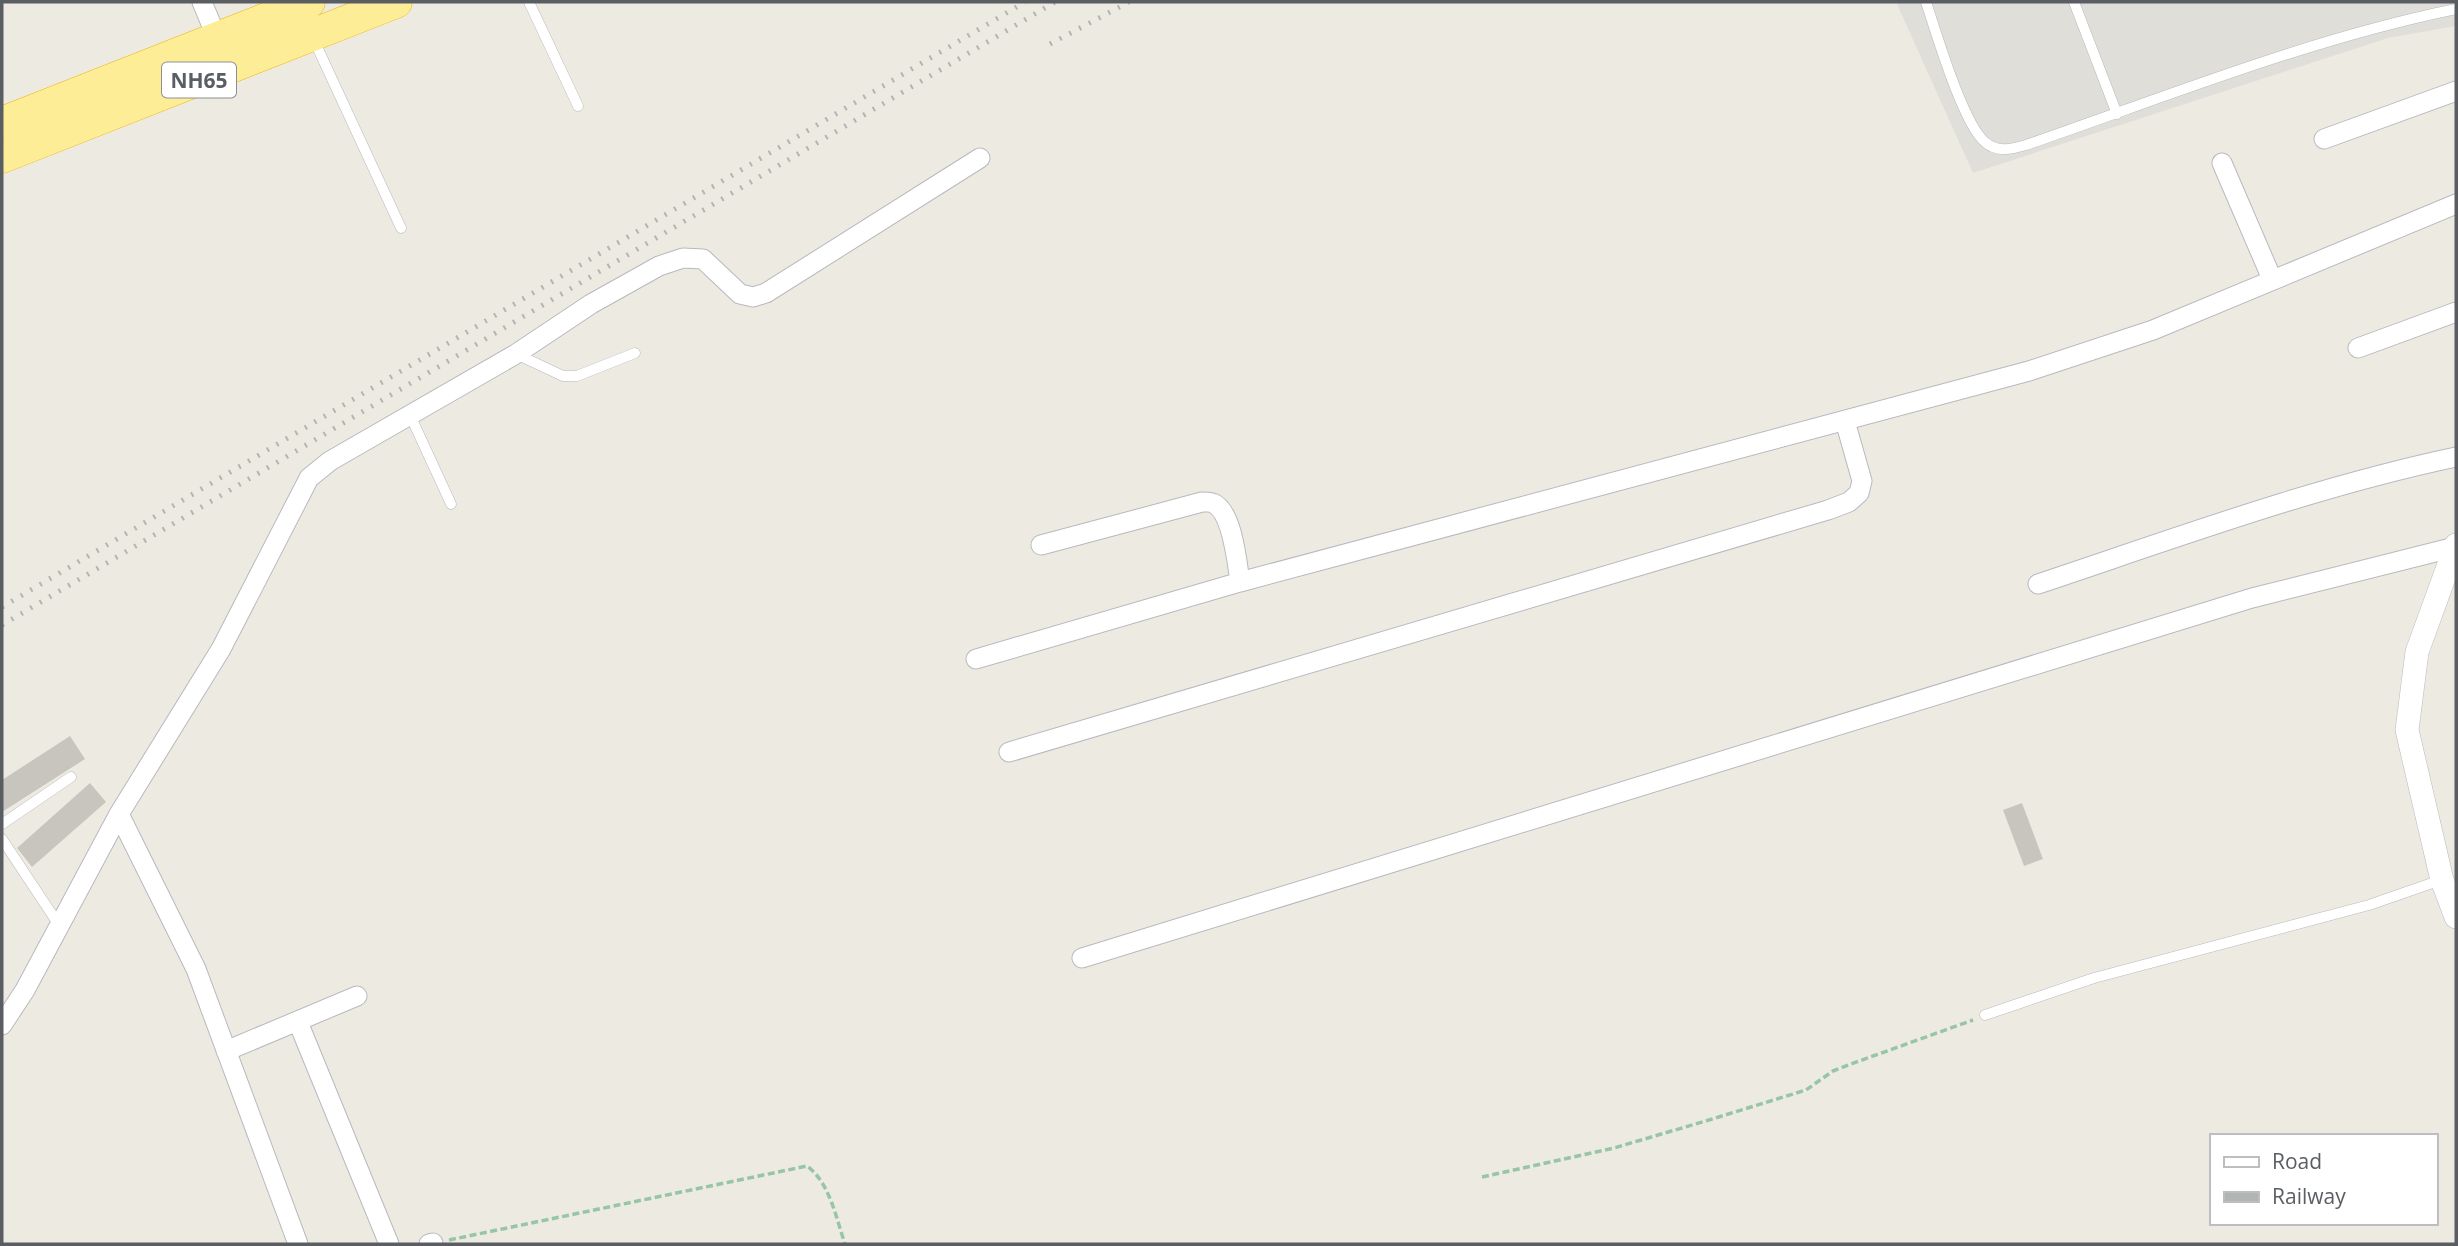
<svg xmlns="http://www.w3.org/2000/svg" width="2458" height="1246" font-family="'Open Sans',sans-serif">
<rect width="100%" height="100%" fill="#edebe1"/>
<path fill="#e0ded9" d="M1896 2H2456V26L2388 38 1973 173Z"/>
<path fill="#c8c5bf" d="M70 736 85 759 2 812V780Z
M90 783 106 802 32 867 17 848Z
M2022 803 2043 859 2024 866 2003 810Z"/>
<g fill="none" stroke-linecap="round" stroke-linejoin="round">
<g stroke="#b7b9be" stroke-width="11">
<path id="service" d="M529 2 578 106
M1926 2C1936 32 1963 124 1985 142 1997 153 2012 149 2026 145 2168 96 2309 39 2456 9
M2074 2 2117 114
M313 38 401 228
M516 354 563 376H577L635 353
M410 415 451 504
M2 824 71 777
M2 839 59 925
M1985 1015 2094 978 2369 905 2441 880"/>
</g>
<g stroke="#b7b9be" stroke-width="21">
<path id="minor" d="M202 2 217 38
M2324 139 2456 91
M2222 163 2272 279
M2358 348 2456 312
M1041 545 1202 502C1204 502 1212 502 1213 503 1233 512 1237 563 1240 582
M2038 584C2176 538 2314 487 2456 457
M976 659 1240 582 2029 371 2153 330 2456 204
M1009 752 1828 510 1849 502 1859 493 1862 481 1845 421
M119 814 196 969 298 1244
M1082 958 2252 598 2455 547
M298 1022 389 1244
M2 1025 25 990 119 814 221 649 309 478 330 461 516 354 591 304 659 266 683 258 703 259 740 294 753 297 766 293 980 158
M226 1051 357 996
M429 1244 433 1243"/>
</g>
<g stroke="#b7b9be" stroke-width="24">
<path id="tertiary" d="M2456 545 2417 652 2407 730 2442 880 2456 917"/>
</g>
<g stroke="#edb001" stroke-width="33">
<path id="trunk" d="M2 123 309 2
M2 157 396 2"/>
</g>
<path stroke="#97c5a6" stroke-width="3.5" stroke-dasharray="7 3.5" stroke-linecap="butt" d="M1482 1177 1614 1148 1709 1120 1806 1090 1833 1071 1851 1064 1973 1020
M449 1240 807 1166C830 1183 836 1218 845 1244"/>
<use href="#service" stroke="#fff" stroke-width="10"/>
<use href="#minor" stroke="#fff" stroke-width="19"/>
<use href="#tertiary" stroke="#fff" stroke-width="23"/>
<use href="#trunk" stroke="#feed97" stroke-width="32"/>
<path stroke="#b3b4b4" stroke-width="5" stroke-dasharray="2 9" stroke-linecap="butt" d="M1050 44 1129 2
M2 607 1025 2
M2 625 1055 2"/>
</g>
<g text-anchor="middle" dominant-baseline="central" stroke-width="5" stroke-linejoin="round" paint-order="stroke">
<rect fill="#fff" stroke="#8c8e91" stroke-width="2" x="162" y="62.5" width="74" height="35" rx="5"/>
<g font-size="21" font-weight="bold" fill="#5a5d62">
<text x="199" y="80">NH65</text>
</g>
</g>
<rect width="2458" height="1246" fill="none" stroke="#5a5d62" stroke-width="7"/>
<rect x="2210" y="1134" width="228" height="91" fill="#ffffff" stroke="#bdbec0" stroke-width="2"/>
<rect x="2224" y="1157" width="35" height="10" fill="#ffffff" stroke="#bdbec0" stroke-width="2"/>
<text x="2272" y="1169" font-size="21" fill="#5a5d62">Road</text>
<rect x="2224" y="1192" width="35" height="10" fill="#b3b4b4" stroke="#bdbec0" stroke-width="2"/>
<text x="2272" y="1204" font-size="21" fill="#5a5d62">Railway</text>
</svg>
